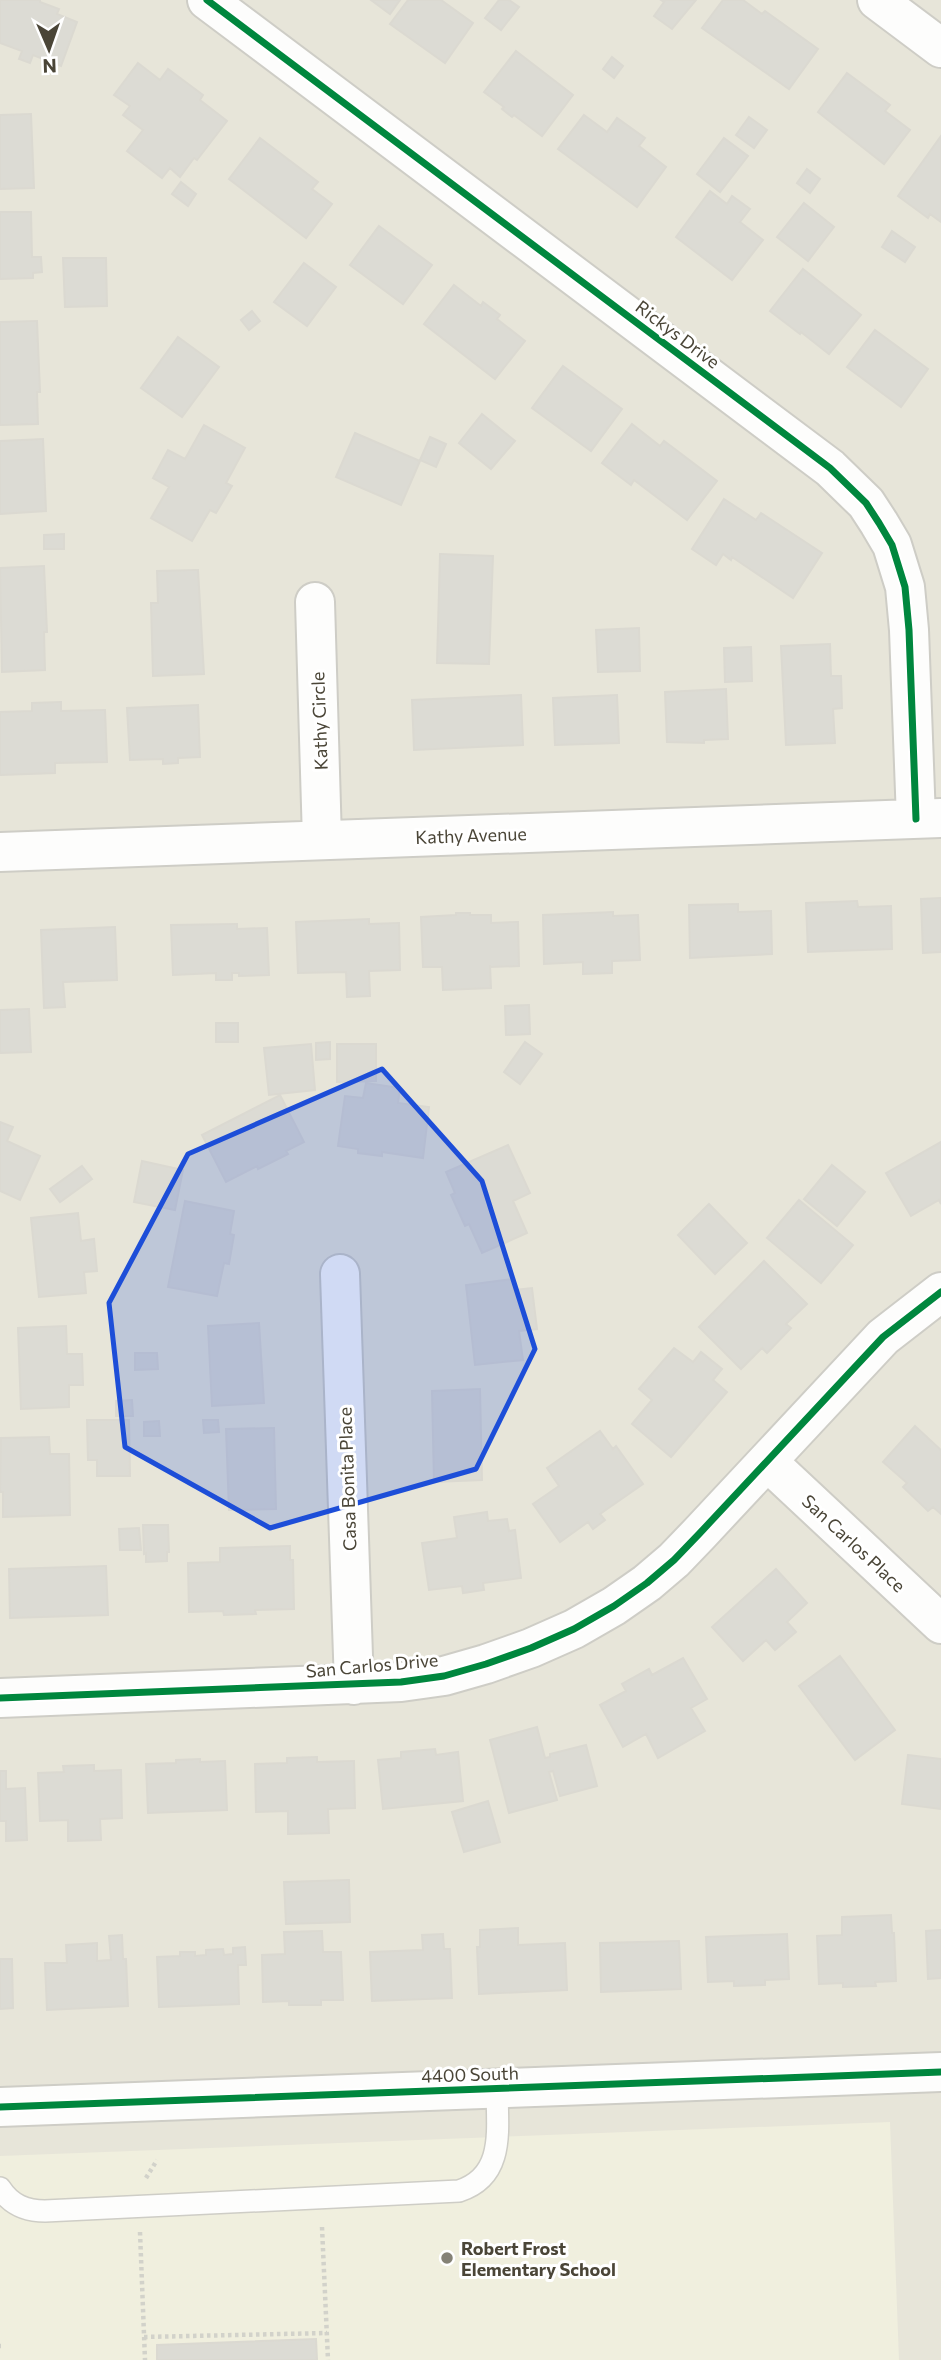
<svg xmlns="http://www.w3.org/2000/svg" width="941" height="2360" font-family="Commissioner,sans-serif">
<rect width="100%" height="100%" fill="#f2f2ec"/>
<path fill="#e7e5d9" d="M0 0H941V2360H0Z"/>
<path fill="#f0efde" d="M890 2122 899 2360H0V2156Z"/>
<path fill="#dcdbd4" stroke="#dbd9d1" stroke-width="2" d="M0 0H40V2L59 9 57 14 77 22 61 66 33 55 30 63 19 59 22 51 0 43Z
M371 0H400L390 14Z
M408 0H441L473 23 445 63 390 24Z
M499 0H509L519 7 501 30 485 18Z
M661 0H696L672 29 654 16 664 2Z
M723 0H743L762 14 765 11 818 49 789 89 702 28Z
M516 51 573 95 542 136 514 115 512 117 502 109 504 107 484 92Z
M612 57 623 66 614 78 603 69Z
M138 63 160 80 168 69 203 95 200 100 227 121 197 160 194 158 180 177 170 168 162 178 127 151 143 130 123 115 130 106 114 95Z
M847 73 890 105 885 111 910 130 884 164 818 112Z
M31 114 34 188 0 189V115Z
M584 115 607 132 617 118 645 138 639 146 666 167 637 207 558 149Z
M749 117 767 130 754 148 736 135Z
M941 136V222L930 214 928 218 898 196Z
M260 138 318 182 312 189 332 204 306 238 229 179Z
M724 138 748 156 720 192 697 174Z
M807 169 820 179 810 193 797 183Z
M181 182 196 194 188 206 172 194Z
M710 191 727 204 732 196 750 209 740 222 763 240 732 280 676 237Z
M804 203 834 227 808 261 777 237Z
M0 212H31L32 257H41L42 272 33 273V278L0 279Z
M379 226 432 265 403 304 350 265Z
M892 231 915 247 905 262 882 247Z
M63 258H106L107 306 65 307Z
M304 263 336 287 307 326 274 302Z
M803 269 861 315 829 354 801 332 800 334 770 311Z
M454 285 481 306 483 302 500 315 497 319 525 341 495 379 424 324Z
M252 311 260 321 249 330 241 320Z
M37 321 40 392H37L38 424 0 425V322Z
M875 330 928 369 901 407 847 367Z
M178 337 219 367 182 417 141 388Z
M563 366 622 409 591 451 532 408Z
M482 414 515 441 491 469 459 443Z
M632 424 660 446 664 441 717 481 687 520 634 480 631 485 602 463Z
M204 425 245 448 226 483 232 486 216 513 210 510 192 541 151 518 169 487 153 478 168 450 185 459Z
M355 433 420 461 401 505 336 477Z
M430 437 446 444 436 467 420 460Z
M43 439 46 511 0 514V441Z
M724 499 756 520 761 513 822 553 793 598 732 557 731 560 723 554 716 565 692 549Z
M64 534V549H44V535Z
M440 554 493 556 489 664 437 663Z
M44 566 47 632H44L45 670 2 672 0 568Z
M198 570 204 674 153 676 151 603H158L157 571Z
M639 628 640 671 598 672 596 630Z
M830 644 831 676H841L842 708 833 709 835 743 786 745 781 646Z
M751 647 752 681 725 682 724 648Z
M726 689 728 739 704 740V743L667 742 665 692Z
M521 695 523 745 414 750 412 700Z
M617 695 619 743 555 745 553 698Z
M61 702V711L105 710 107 762 55 763V773L0 775V712L32 711V703Z
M198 705 200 757 178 758V763L163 764V759L130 760 127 708Z
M941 898V952L923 953 921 899Z
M857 901 858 907 891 906 892 949 808 952 806 903Z
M738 904V912L771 911 772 954 690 958 689 905Z
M613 912V916L638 915 640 960 612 961V973L583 974V962L544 964 543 915Z
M456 913H470V915H491V923L518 922 519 966 490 967V965L491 988 443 990 442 967H423L421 917 456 915Z
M369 919V924L399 923 400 970 369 971 370 996 347 997 346 972 298 973 296 922Z
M237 924V929L267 928 269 975 239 976V973H232V980H216V973L173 975 171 925Z
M115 927 117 980 63 982 65 1007 44 1008 41 930Z
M529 1005 530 1034 506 1035 505 1006Z
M29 1009 31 1052 0 1053V1010Z
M216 1023H238V1042H216Z
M330 1042V1059L316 1060V1043Z
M525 1042 542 1054 520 1084 504 1072Z
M311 1044 315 1090 269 1095 264 1048Z
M337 1044H376V1081L337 1082Z
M366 1083 400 1088 398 1103 429 1107 423 1158 382 1152V1156L358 1153V1149L338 1146 345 1096 363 1098Z
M280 1095 304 1142 286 1151 288 1154 258 1169 257 1166 226 1182 202 1135Z
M0 1122 13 1127 7 1141 40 1156 20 1200 0 1191Z
M941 1142V1204L939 1200 911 1216 886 1173Z
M508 1145 530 1193 513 1201 527 1233 482 1253 469 1224 465 1226 451 1195 455 1193 446 1172Z
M142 1161 183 1170 175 1210 134 1202Z
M832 1165 865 1192 837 1226 804 1199Z
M82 1166 92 1179 60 1202 50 1189Z
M799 1200 853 1245 821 1283 767 1238Z
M185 1201 234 1211 230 1234 234 1235 229 1264 224 1263 217 1296 168 1287Z
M709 1204 747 1243 715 1274 678 1235Z
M78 1213 81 1241 94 1239 97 1271 84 1272 86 1293 39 1297 31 1218Z
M764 1261 807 1304 786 1324 791 1328 767 1353 762 1348 741 1369 699 1327Z
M513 1279 514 1290 532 1288 537 1329 519 1331 523 1360 475 1365 466 1285Z
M259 1323 264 1403 212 1406 208 1326Z
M66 1326 67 1354H82L83 1385H69V1407L21 1409 18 1328Z
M674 1348 693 1362 701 1352 722 1369 713 1380 727 1392 671 1457 632 1424 652 1400 639 1389Z
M135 1353H157L158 1369 135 1370Z
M480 1389 482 1480 434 1482 432 1391Z
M132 1400 133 1416H116V1401Z
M87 1420H129L130 1476H97V1460H88Z
M203 1420H218L219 1432 204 1433Z
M159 1421 160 1436H144V1422Z
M915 1426 941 1450V1514L933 1507 928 1511 903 1487 907 1483 883 1462Z
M274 1428 276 1509 229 1510 226 1429Z
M600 1431 613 1449 616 1446 643 1484 600 1514 605 1520 593 1529 588 1522 560 1542 533 1504 559 1486 547 1468Z
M49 1437 50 1454H69L70 1515 3 1517V1492H0L1 1438Z
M487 1512 488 1521 507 1519 509 1531 515 1530 521 1578 483 1583 484 1590 463 1593 462 1586 429 1590 422 1543 457 1538 454 1517Z
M143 1525H168L169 1552H167V1561L146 1562V1553L144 1554Z
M139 1528 141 1550H120L119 1529Z
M290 1546V1560H293L294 1609 255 1610 256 1614 224 1615 223 1611 189 1612 188 1563 220 1562V1548Z
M106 1566 108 1615 10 1618 9 1569Z
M776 1569 807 1603 787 1622 796 1632 775 1650 766 1640 743 1661 712 1627Z
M840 1656 895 1730 855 1760 799 1686Z
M683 1658 707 1699 691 1708 705 1731 658 1758 646 1734 623 1747 600 1705 626 1691 622 1684 649 1669 652 1675Z
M537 1727 545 1758 550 1757V1754L586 1745 597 1786 560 1796 553 1771 549 1772 557 1800 509 1813 490 1740Z
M435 1749 436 1755 458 1752 463 1801 383 1809 378 1760 401 1758V1752Z
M908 1755 941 1759V1809L902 1804Z
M317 1757V1762L354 1761 355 1808 328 1809 329 1833 288 1834V1811L256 1812 255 1764 287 1763V1758Z
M200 1759V1762L225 1761 227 1810 148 1813 146 1764 176 1763V1760Z
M94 1765V1771L121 1770 122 1818 100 1819 101 1840 68 1841V1820L40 1821 38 1773 64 1772 63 1766Z
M0 1771H6V1789L25 1788 27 1840 6 1841V1821H0Z
M488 1801 500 1842 464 1852 452 1812Z
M349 1880 350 1922 286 1924 284 1882Z
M891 1915 892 1933H894L896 1981 875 1982 876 1986 843 1987V1983L819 1984 817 1936 842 1935V1917Z
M518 1928V1945L565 1943 567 1990 479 1994 477 1947H480V1930Z
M941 1930V1978L928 1979 926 1931Z
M322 1931 323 1952H341L343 2000H321V2005H289V2001L263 2002 262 1955 285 1954 284 1932Z
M443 1934 444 1949H450L452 1998 372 2001 370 1952 423 1950 422 1935Z
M787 1934 789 1979 765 1980V1985L734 1986V1981L708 1982 706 1937Z
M122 1935 123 1959H126L128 2006 47 2010 45 1963H67L66 1945 97 1943V1961L111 1960 109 1936Z
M679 1941 681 1989 601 1992 600 1943Z
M245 1947 246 1965H238L239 2004 159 2007 157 1957 180 1956V1952H195V1956L206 1955V1950L223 1949 224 1955 233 1954V1948Z
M0 1959H12L13 2008 0 2009Z
M316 2339 317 2360H157V2345Z"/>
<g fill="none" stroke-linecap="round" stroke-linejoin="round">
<g stroke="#cecdc6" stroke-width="24">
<path id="lane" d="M0 2188C11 2205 26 2211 45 2211L459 2191C506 2176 497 2128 497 2089"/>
</g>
<g stroke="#cecdc6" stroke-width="42">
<path id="street" d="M207 0 830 468 866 503 879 523 892 545 905 587 909 630 916 819
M877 0 941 48
M315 602 322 840
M0 852 941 818
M340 1274 354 1685
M768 1462 941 1624
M0 1698 401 1682 444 1676 486 1664 531 1648 574 1629 614 1606 647 1583 674 1560 699 1534 883 1337 941 1292
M0 2107 941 2072"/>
</g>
<path stroke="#d2d2ca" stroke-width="4.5" stroke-dasharray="3.5 3.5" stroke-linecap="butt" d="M146 2178 157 2160
M322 2227 328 2360
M140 2232 145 2360
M144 2337 327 2333
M0 2346H1"/>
<use href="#lane" stroke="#fdfdfc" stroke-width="21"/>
<use href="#street" stroke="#fdfdfc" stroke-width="38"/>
<g stroke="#fff" stroke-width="11">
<path id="cycleway" d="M207 0 830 468 866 503 879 523 892 545 905 587 909 630 916 819
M0 1698 401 1682 444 1676 486 1664 531 1648 574 1629 614 1606 647 1583 674 1560 699 1534 883 1337 941 1292
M0 2107 941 2072"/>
</g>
<use href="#cycleway" stroke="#00873e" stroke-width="7"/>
</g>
<path fill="#1d4ed8" fill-opacity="0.2" stroke="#1d4ed8" stroke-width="5" stroke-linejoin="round" d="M382 1069 482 1181 535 1349 476 1469 270 1528 125 1447 109 1303 188 1154Z"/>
<circle fill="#858276" stroke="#fff" stroke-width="2.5" cx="447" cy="2258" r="7"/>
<g text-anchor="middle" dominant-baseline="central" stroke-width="6" stroke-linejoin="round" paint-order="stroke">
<g font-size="18" fill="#4a4537" stroke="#fff">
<text transform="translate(678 334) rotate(37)">Rickys Drive</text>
<text transform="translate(319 721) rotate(-92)">Kathy Circle</text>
<text transform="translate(471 835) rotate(-2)">Kathy Avenue</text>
<text transform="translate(347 1479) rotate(-92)">Casa Bonita Place</text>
<text transform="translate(854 1543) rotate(43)">San Carlos Place</text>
<text transform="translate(372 1665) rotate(-5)">San Carlos Drive</text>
<text transform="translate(470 2074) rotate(-2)">4400 South</text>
</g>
<g font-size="18" font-weight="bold" fill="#4a4537" stroke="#fff" text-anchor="start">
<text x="461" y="2248">Robert Frost<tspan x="461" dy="21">Elementary School</tspan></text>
</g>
</g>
<g transform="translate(49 49) rotate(178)" stroke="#ffffff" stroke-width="5" paint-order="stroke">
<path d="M0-5L12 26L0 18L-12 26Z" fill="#4a4537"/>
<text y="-10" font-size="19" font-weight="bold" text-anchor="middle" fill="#4a4537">N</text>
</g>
</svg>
